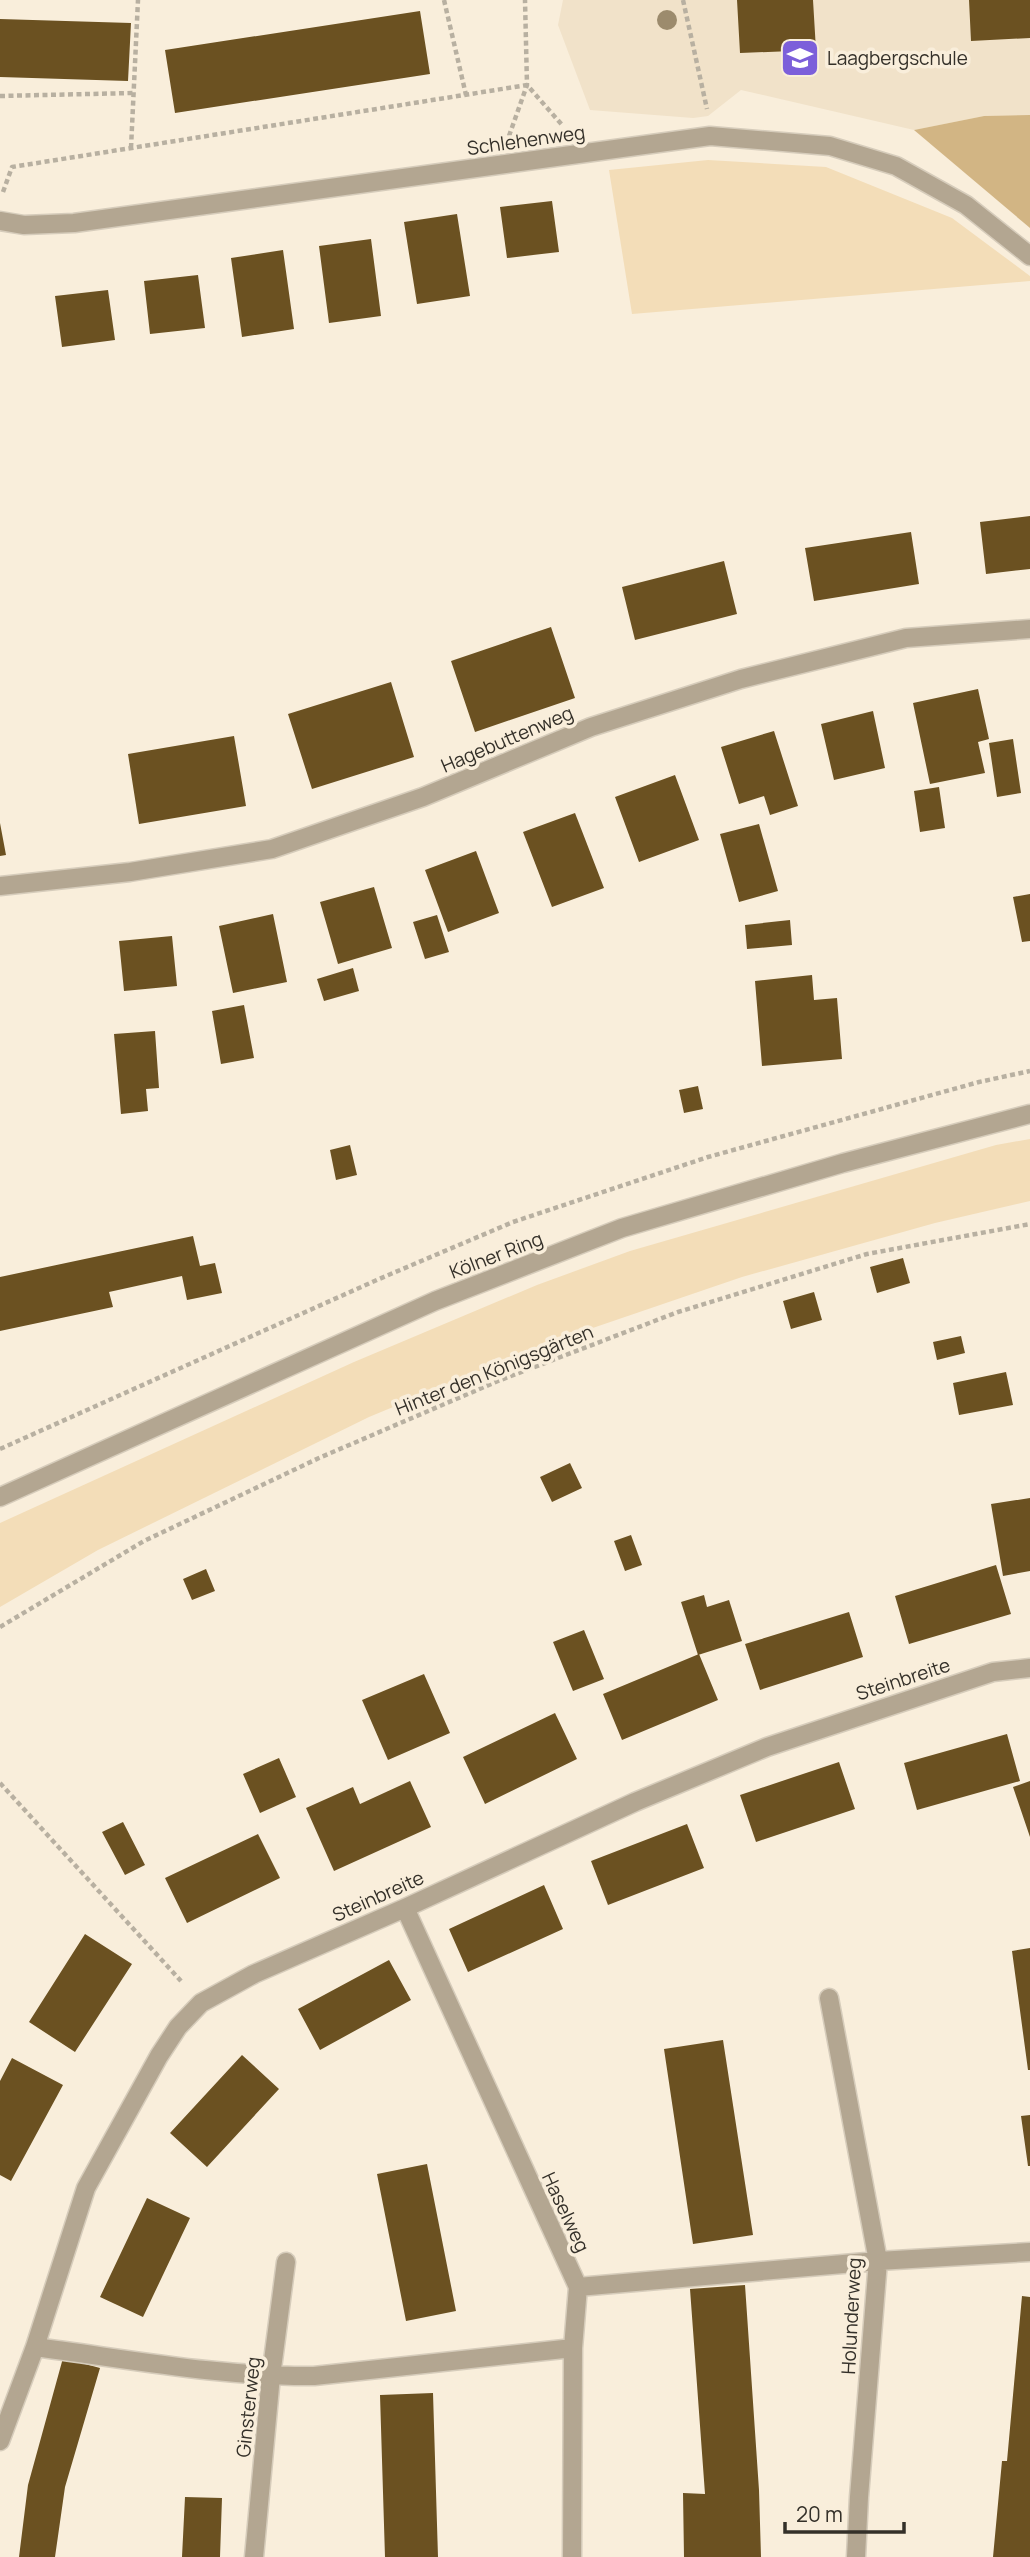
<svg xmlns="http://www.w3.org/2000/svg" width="1030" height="2557" font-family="Manrope,sans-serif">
<rect width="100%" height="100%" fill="#f9eedb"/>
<path fill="#f1e2c9" d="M563 0H1030V115L984 116 914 130 741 90 708 116 693 118 590 110 558 25Z"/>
<path fill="#f3ddb8" d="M708 160 826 167 952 218 1030 276V281L632 314 609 170Z
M1030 1139V1201L935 1223 742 1277 540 1346 369 1417 98 1550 0 1607V1523L354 1362 537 1285 630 1251 996 1145Z"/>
<path fill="#d2b584" d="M1030 115V228L914 130 984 116Z"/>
<path fill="#6b5121" d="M737 0H813L816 50 740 53Z
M969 0H1030V38L971 41Z
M420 11 430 74 175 113 165 50Z
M0 19 131 23 128 81 0 77Z
M552 201 559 252 507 258 500 207Z
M457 214 470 296 417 304 404 222Z
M371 239 381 316 329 323 319 246Z
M283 250 294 329 242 337 231 258Z
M198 275 205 328 150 334 144 281Z
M108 290 115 340 62 347 55 296Z
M1030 516V569L986 574 980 522Z
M911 532 919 584 814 601 805 548Z
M724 561 737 614 635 640 622 587Z
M551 627 575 698 475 732 451 661Z
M391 682 414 757 312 789 288 714Z
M978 689 989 739 978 742 985 773 930 784 913 703Z
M873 711 885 768 834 780 821 724Z
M774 731 798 806 770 815 764 796 739 804 721 747Z
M234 736 246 806 139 824 128 754Z
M1013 739 1021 793 997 797 989 743Z
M675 775 699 840 639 862 615 797Z
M939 787 945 828 920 832 914 791Z
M575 813 604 888 552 907 523 832Z
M0 823 6 855 0 856Z
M759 824 778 891 739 902 720 834Z
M476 851 499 913 448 932 425 870Z
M374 887 392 948 338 964 320 902Z
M1030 894V941L1022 942 1013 897Z
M273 914 287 982 233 993 219 926Z
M437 915 449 952 425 959 413 922Z
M790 920 792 945 747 949 745 925Z
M172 936 177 986 124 991 119 941Z
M353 968 359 991 324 1001 317 979Z
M812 975 814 1000 837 998 842 1059 762 1066 755 981Z
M244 1005 254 1058 221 1064 212 1011Z
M155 1031 159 1088 146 1089 148 1111 121 1114 114 1034Z
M698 1086 703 1109 684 1113 679 1090Z
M350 1145 357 1175 336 1180 330 1150Z
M193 1236 200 1266 215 1263 222 1293 187 1300 182 1276 109 1292 113 1307 0 1331V1277Z
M903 1258 910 1283 877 1293 870 1267Z
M814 1292 822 1320 791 1329 783 1301Z
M961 1336 965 1353 937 1360 933 1342Z
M1006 1372 1013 1405 959 1415 953 1383Z
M570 1463 582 1488 552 1502 540 1477Z
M1030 1498V1571L1003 1576 991 1504Z
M631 1535 642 1565 625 1571 614 1541Z
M996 1565 1011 1614 909 1644 895 1596Z
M206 1569 215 1591 192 1600 183 1579Z
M704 1595 707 1607 729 1600 742 1641 698 1655 681 1602Z
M849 1612 863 1657 760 1690 745 1644Z
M584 1630 604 1679 573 1691 553 1642Z
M699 1654 718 1700 622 1740 603 1694Z
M424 1674 450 1733 388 1760 362 1700Z
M555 1713 577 1759 485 1804 463 1757Z
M1007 1734 1020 1781 917 1810 904 1763Z
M279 1758 296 1797 260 1813 243 1774Z
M839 1762 855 1809 756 1842 740 1795Z
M410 1781 431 1827 334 1871 306 1808 353 1787 360 1804Z
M1030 1781V1837L1013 1787Z
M123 1822 145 1865 125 1875 102 1832Z
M687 1824 704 1868 608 1905 591 1861Z
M258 1834 280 1878 187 1923 165 1878Z
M544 1885 563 1929 468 1972 449 1929Z
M85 1934 132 1964 75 2052 29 2022Z
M1030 1948V2070H1028L1012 1951Z
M389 1960 411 2000 320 2050 298 2009Z
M723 2040 753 2235 693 2244 664 2049Z
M242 2055 279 2089 207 2167 170 2133Z
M12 2058 63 2085 11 2181 0 2175V2081Z
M1030 2115V2166H1028L1021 2116Z
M427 2164 456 2311 406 2321 377 2174Z
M147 2198 190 2218 143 2317 100 2297Z
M745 2285 759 2490 761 2557H684L683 2493 705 2494 690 2289Z
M1022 2296 1030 2297V2557H993L1002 2461H1007Z
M63 2358 100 2368 65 2487 55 2557H19L28 2485Z
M433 2393 438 2557H385L380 2395Z
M185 2497 222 2498 220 2557H182Z"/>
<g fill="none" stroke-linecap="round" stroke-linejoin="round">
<g stroke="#d6ccbb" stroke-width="21">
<path id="minor" d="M0 221 24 225 74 223 710 136 830 146 896 166 966 205 1030 256
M0 886 130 872 272 849 423 797 591 727 741 679 906 638 1030 629
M0 1497 435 1301 622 1228 843 1163 1030 1114
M405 1908 578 2287 573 2348 572 2557
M829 1998 878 2261 859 2497 856 2557
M578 2287 878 2261 1030 2252
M35 2347C128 2359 221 2377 314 2376L573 2348
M0 2441 35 2347 86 2188 159 2056 178 2027 201 2003 254 1974 405 1908 635 1802 767 1747 993 1672 1030 1668
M254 2557 271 2376 286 2262"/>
</g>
<path stroke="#b8b0a1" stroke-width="4.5" stroke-dasharray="5 3.5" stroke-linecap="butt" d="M444 0 466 95
M683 0 707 109
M0 96 133 93
M509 136 527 85 525 0
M131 148 138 0
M3 192 12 167 527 85 563 126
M0 1449 379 1279 513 1222 708 1157 979 1082 1030 1071
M0 1627 144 1541 319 1458 498 1381 678 1312 867 1254 1030 1224
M0 1783 181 1981"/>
<use href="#minor" stroke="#b3a691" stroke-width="18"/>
</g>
<circle fill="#9c8b6d" cx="667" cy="20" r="10"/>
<defs>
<g id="school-square" transform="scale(2.0125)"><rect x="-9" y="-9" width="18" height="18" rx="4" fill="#7c5fda" stroke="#f9eedb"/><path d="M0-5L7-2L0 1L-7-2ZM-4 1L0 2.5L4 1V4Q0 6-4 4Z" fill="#fff"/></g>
</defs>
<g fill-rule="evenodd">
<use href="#school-square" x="800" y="58"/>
</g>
<g text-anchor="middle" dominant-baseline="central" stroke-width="7" stroke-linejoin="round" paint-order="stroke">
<g font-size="19" fill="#343029" stroke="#f9eedb" text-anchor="start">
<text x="827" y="58">Laagbergschule</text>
</g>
<g font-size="19" fill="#343029" stroke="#f9eedb">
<text transform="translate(526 140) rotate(-8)">Schlehenweg</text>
<text transform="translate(507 739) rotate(-23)">Hagebuttenweg</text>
<text transform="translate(496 1255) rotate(-21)">Kölner Ring</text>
<text transform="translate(494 1370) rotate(-22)">Hinter den Königsgärten</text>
<text transform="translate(903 1679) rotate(-18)">Steinbreite</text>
<text transform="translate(378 1896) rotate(-24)">Steinbreite</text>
<text transform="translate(566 2212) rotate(65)">Haselweg</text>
<text transform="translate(851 2316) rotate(-87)">Holunderweg</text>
<text transform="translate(248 2407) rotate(-84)">Ginsterweg</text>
</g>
</g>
<path d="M785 2522v10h119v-10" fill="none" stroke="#343029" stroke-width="3.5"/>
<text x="796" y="2522" font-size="21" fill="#343029" stroke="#f9eedb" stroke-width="5" paint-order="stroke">20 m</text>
</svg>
